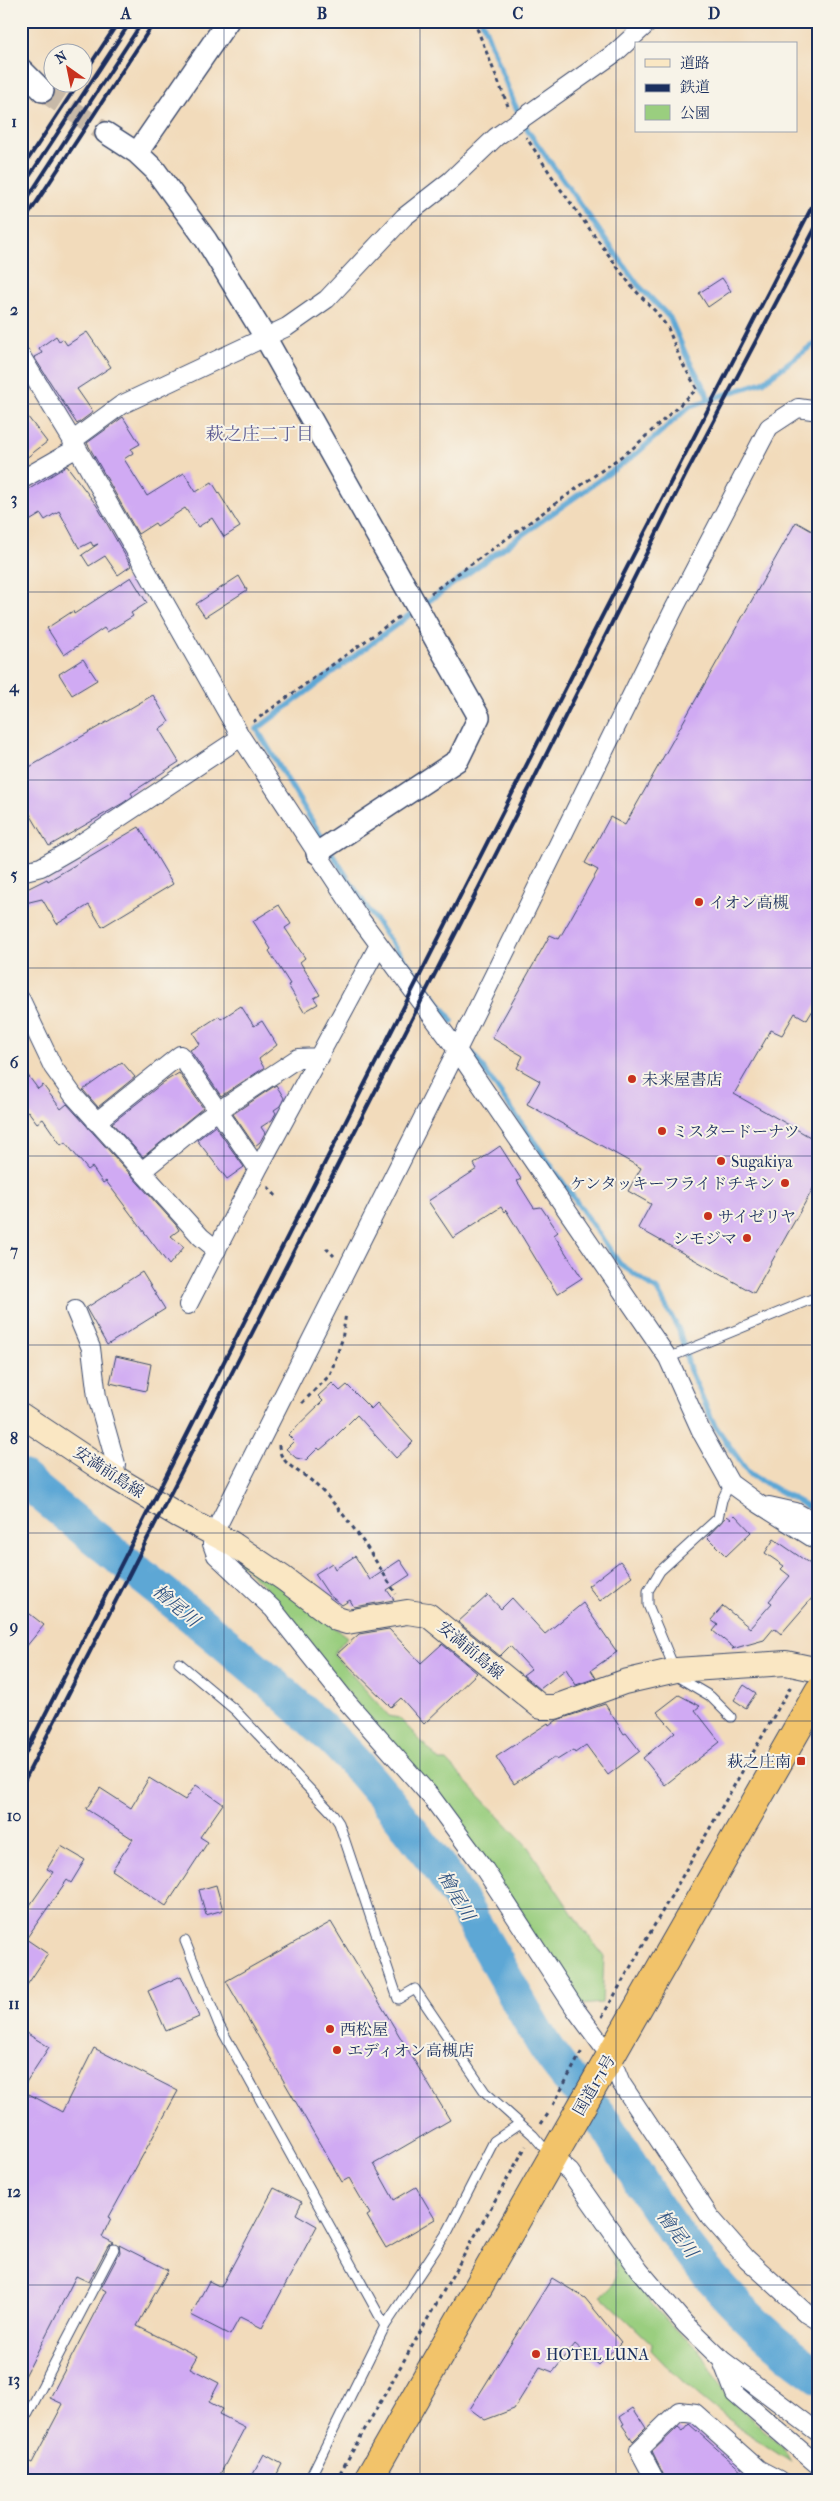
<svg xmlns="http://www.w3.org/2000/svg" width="840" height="2501" font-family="'IM FELL French Canon','Noto Serif JP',serif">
<rect width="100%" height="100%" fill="#f7f3e8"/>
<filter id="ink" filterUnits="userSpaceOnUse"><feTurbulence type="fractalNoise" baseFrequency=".02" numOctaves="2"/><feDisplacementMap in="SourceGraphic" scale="10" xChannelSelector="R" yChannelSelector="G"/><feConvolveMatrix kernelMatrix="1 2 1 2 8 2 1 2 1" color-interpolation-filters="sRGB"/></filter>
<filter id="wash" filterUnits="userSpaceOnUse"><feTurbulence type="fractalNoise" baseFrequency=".0096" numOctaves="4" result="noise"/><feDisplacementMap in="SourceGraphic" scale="20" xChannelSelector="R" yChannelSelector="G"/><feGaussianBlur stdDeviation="1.12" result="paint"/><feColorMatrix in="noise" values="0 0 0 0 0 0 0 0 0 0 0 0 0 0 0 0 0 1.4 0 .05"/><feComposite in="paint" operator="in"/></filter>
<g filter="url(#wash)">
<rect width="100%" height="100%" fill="#f2dbbb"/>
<path fill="#9ace7f" stroke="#5a7e6e" d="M231 1554 285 1590 347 1637 333 1654 389 1716 399 1718 440 1761H447L528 1847 580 1925 604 1956 602 2003 580 2005 356 1703 263 1585Z
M585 2211 640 2289 670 2324 700 2350 727 2397 783 2447 791 2462C740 2430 692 2394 651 2350L652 2344 601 2295C636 2278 598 2233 585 2211Z"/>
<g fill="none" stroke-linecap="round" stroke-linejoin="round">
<path stroke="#5da7d5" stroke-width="5.5" d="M482 21 514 103 528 131 638 285 670 318 686 355 706 391 708 399
M452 1021C432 990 406 964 385 934 339 868 298 798 257 729L416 610 636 454 690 406 763 382 819 340
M473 1054 620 1264 657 1290 679 1330 690 1370 714 1424 749 1474 819 1513"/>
<path stroke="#5da7d5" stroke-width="35" d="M21 1477C123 1564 233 1643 329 1736 368 1774 402 1819 435 1862 445 1874 453 1889 462 1903 488 1946 512 1991 538 2035 557 2069 586 2095 607 2127 625 2155 640 2183 659 2210 703 2274 755 2331 819 2376"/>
</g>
<g id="blocks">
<path fill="#d0aaf3" d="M722 278 731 291 708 307 699 293Z
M87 332 111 367 77 389 93 412 77 424 34 357 42 353 39 348 56 336 59 341 63 339 67 345Z
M21 408 47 442 21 462Z
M123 417 140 444 131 449 133 453 124 459 147 496 184 473 196 492 212 482 240 527 224 537 212 518 198 527 185 508 157 526 155 523 138 534 87 443Z
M67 466 97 506 131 566 118 575 105 556 89 566 82 555 98 544 93 546 91 542 79 548 59 511 45 520 41 514 21 526V494Z
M796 522 819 535V1000L807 1020 795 1013 782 1035 771 1030 734 1094 819 1142V1178L754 1293 638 1228 651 1204 628 1191 641 1168 527 1104 540 1081 517 1068 523 1056 492 1038 550 935 559 939 598 870 585 863 610 817 625 825Z
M239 576 247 590 205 617 196 604Z
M131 577 147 603 131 613 133 616 107 632 104 628 64 655 47 628 73 611 74 614Z
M83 659 97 680 72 695 59 674Z
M153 695 169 722 159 729 179 762 131 793 133 796 123 803 49 846 21 799V772Z
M139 827 173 884 102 927 89 905 57 924 42 899 21 904V892L47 879 48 881Z
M279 905 291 924 285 928 305 958 300 962 320 995 314 998 318 1004 304 1012 288 985 290 984 269 951 271 949 253 921Z
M241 1006 254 1026 262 1021 277 1045 259 1059 264 1068 221 1096 190 1050 200 1044 193 1033 219 1016 221 1019Z
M122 1062 135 1077 98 1107 83 1090Z
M21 1066 38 1089 43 1085 61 1109 67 1104 176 1225 179 1230 171 1236 184 1247 169 1265 106 1181 103 1183 92 1167 88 1170 65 1142 61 1145 43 1119 37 1123 28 1111 21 1115Z
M179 1073 203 1108 143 1157 112 1123 164 1082Z
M276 1085 284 1098 280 1106 274 1110 276 1113 272 1120 261 1127 265 1133 260 1142 255 1146 233 1114Z
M215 1126 244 1167 227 1179 197 1140Z
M500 1146 521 1179 517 1181 534 1208 541 1207 558 1232 554 1235 582 1278 557 1294 506 1210 504 1212 501 1207 453 1238 428 1201 477 1169 474 1164Z
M142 1272 165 1309 107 1345 86 1308Z
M116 1356 151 1364 146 1391 110 1383Z
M332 1383 340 1391 347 1385 371 1409 377 1403 413 1442 396 1458 357 1415 333 1439 320 1450 318 1448 306 1460 296 1458 286 1449 294 1441 288 1435 323 1401 318 1396Z
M735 1515 751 1532 726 1556 707 1537 727 1516 731 1519Z
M774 1539 819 1570V1590L781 1634 774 1628 764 1640 732 1649 734 1648 713 1631 718 1625 711 1620 723 1606 750 1628 772 1603 769 1601 790 1576 781 1569 784 1566 765 1553Z
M355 1556 370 1580 400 1560 410 1575 387 1590 394 1600 354 1607 350 1600 342 1605 329 1595 315 1574 332 1563 335 1569Z
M620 1561 632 1576 600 1601 588 1586Z
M488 1595 501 1609 512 1598 545 1634 583 1603 617 1652 591 1670 596 1678 576 1685 566 1669 540 1689 523 1675 531 1669 510 1646 500 1656 458 1622Z
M21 1607 44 1625 21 1653Z
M389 1629 421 1663 442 1644 477 1673 424 1724 401 1698 391 1707 337 1654 359 1634Z
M744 1685 756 1693 746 1708 734 1700Z
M679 1695 700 1706 695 1710 720 1742 665 1785 643 1758 675 1732 657 1712Z
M605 1704 624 1734 626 1733 640 1751 608 1775 586 1745 575 1753 573 1750 557 1760 555 1757 514 1784 496 1757 548 1723 549 1726 557 1720Z
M149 1778 185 1800 196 1785 223 1804 200 1837 208 1842 166 1906 112 1870 133 1839 86 1809 100 1788 131 1808Z
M61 1846 85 1860 71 1883 67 1880 26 1939 48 1954 21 1994V1918L53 1872 47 1869Z
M216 1885 223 1910 206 1915 199 1890Z
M331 1922 450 2120 374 2164 394 2200 416 2187 435 2219 386 2248 367 2216 370 2214 349 2178 342 2182 226 1981Z
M181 1976 199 2017 166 2031 148 1991Z
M21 2030 49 2047 21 2090Z
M94 2048 178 2091 109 2217 111 2218 102 2237 114 2243 108 2246 89 2282 76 2276 21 2384V2110L29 2094 62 2112Z
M274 2188 302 2202 296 2214 317 2226 262 2328 240 2317 230 2335 191 2315 209 2281 221 2287Z
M119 2245 168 2270 137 2326 197 2356 190 2368 219 2383 209 2402 222 2409 219 2414 245 2427 217 2480H21V2458L32 2463 63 2404 50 2398 106 2291 101 2288 120 2252Z
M552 2278 585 2298 621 2342 599 2365 575 2344 553 2372 540 2367 514 2409 485 2420 470 2409Z
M633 2408 646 2428 633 2441 622 2425 624 2424 620 2417Z
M689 2424 743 2472 740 2480H666L652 2452 678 2427 683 2431Z
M264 2454 282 2464 274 2480H250Z"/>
</g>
</g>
<g filter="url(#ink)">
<use href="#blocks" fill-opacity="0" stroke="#3b496c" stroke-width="1"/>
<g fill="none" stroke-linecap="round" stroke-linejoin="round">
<path stroke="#c7b9a8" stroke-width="21" stroke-dasharray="21 11" stroke-linecap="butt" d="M43 91 106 133"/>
<g stroke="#3b496c" stroke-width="11">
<path id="service" d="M668 1358 819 1296
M730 1483 722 1500 718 1518 660 1571 648 1591V1605L678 1677 710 1696 731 1717
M179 1663 235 1710 333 1814 339 1823 398 1999 415 1989 485 2092 533 2135 550 2155
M185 1941 219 2025 385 2326
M21 2427 114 2249
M307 2480 311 2476 385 2326 448 2231 494 2141 519 2124"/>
</g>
<g stroke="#3b496c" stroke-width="20">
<path id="minor" d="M21 356 77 448 241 737 361 920 457 1050 668 1358 702 1433 730 1483 759 1504 819 1542
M819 411 798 408 769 427 674 609 457 1050 214 1533 212 1544 216 1555 273 1609 347 1702 432 1798 483 1867 576 2010 610 2056 621 2083 710 2217 747 2259 806 2313 819 2321
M72 441 121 405 287 327 327 299 404 217 450 181 496 137 615 53 650 21
M21 480 77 448
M21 872 41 867 74 848 241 737
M21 1000 53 1067 73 1095 201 1237 217 1250
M96 1122 180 1055 258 1169
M142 1171 206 1119 298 1058 320 1057
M188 1305 258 1169 379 945
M75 1310 91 1348 97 1397 116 1464 114 1477
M769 1506 796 1512 819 1525
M552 2157 570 2172 639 2270 685 2324 722 2360 819 2433
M722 2361 735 2394 819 2466
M655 2480 639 2450 679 2411 695 2413 758 2469
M750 2480 758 2469 779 2480"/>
</g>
<g stroke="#3b496c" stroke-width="24">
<path id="tertiary" d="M21 69 43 91
M106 133 137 153 155 170 206 240 265 337 479 717 458 760 317 853
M137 153 228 21"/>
</g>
<g stroke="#3b496c" stroke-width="26">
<path id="secondary" d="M21 1415 114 1477 178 1515 231 1543 283 1578 337 1619 347 1622 407 1612 428 1615 541 1707H555L624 1682 676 1670 786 1663 819 1670"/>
</g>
<g stroke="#3b496c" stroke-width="30">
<path id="trunk" d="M368 2480 819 1691"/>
</g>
<path stroke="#3b496c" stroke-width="3" stroke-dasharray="4 4" stroke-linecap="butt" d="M474 21 508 106
M431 593 633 448 697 389 681 361 668 328 656 312 632 287 559 187 526 137
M253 722 400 616
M268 1187 276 1196
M326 1248 334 1256
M302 1403 330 1375 342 1340 346 1313
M279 1445C279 1466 303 1471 316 1485 349 1516 373 1556 396 1594
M602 2017 791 1686
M553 2105 583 2049
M541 2124 550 2111
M336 2480 526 2146"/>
<use href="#service" stroke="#fff" stroke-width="9"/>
<use href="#minor" stroke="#fff" stroke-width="18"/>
<use href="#tertiary" stroke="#fff" stroke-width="21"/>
<use href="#secondary" stroke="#fae7c3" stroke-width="24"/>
<use href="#trunk" stroke="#f2c36a" stroke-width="28"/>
<path stroke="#1b2f5e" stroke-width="4" d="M82 77 119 21
M21 170 79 82
M21 189 131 21
M21 208 143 21
M21 226 155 21
M21 1762 598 624 819 193
M21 1787 529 789 687 472 819 221"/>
</g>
</g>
<path fill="none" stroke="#1b2f5e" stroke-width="1" stroke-opacity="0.55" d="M224 21V2480M420 21V2480M616 21V2480M21 216H819M21 404H819M21 592H819M21 780H819M21 968H819M21 1156H819M21 1345H819M21 1533H819M21 1721H819M21 1909H819M21 2097H819M21 2285H819"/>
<g fill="#c8321e" stroke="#f7f3e8" stroke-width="2">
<circle cx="699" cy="902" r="5"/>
<circle cx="632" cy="1079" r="5"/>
<circle cx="662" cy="1131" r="5"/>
<circle cx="721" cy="1161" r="5"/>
<circle cx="785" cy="1183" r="5"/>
<circle cx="708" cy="1216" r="5"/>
<circle cx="747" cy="1238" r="5"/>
<rect x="796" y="1756" width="10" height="10" rx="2.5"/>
<circle cx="330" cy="2029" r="5"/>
<circle cx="337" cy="2050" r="5"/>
<circle cx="536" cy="2354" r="5"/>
</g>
<g text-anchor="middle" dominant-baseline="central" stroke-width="4" stroke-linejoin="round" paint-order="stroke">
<g font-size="16" fill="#1b2f5e" stroke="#f7f3e8" text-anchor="start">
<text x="709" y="902">イオン高槻</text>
<text x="642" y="1079">未来屋書店</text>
<text x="672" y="1131">ミスタードーナツ</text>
<text x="731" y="1161">Sugakiya</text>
<text x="775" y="1183" text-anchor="end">ケンタッキーフライドチキン</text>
<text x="718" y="1216">サイゼリヤ</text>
<text x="737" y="1238" text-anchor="end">シモジマ</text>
<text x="791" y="1761" text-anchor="end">萩之庄南</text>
<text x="340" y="2029">西松屋</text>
<text x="347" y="2050">エディオン高槻店</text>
<text x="546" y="2354">HOTEL LUNA</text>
</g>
<g font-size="16" fill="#1b2f5e" stroke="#f7f3e8">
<text transform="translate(109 1472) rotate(33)">安満前島線</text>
<text transform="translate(471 1650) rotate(40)">安満前島線</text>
<text transform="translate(594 2085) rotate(-60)">国道171号</text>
</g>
<g font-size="18" fill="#5a5a92" stroke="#f7f3e8">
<text x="260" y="434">萩之庄二丁目</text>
</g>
<g font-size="18" font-style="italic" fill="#2f5382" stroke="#f7f3e8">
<text transform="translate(176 1606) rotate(40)">檜尾川</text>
<text transform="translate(456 1896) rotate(60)">檜尾川</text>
<text transform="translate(677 2234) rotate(53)">檜尾川</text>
</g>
</g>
<rect width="840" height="2501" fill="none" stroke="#f7f3e8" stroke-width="55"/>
<rect x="635" y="42" width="162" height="90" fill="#f7f3e8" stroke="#9fa5b1"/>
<rect x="645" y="59" width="25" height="8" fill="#fae7c3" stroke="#9fa5b1"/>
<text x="680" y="68" font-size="15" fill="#1b2f5e">道路</text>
<rect x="645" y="84" width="25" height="8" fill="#1b2f5e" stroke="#9fa5b1"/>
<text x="680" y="92" font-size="15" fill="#1b2f5e">鉄道</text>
<rect x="645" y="105" width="25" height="15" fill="#9ace7f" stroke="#9fa5b1"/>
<text x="680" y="118" font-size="15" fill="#1b2f5e">公園</text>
<g transform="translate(68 68) rotate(327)"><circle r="24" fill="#f7f3e8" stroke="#9fa5b1"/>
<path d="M0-4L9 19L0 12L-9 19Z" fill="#c8321e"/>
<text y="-8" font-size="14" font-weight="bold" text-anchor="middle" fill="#1b2f5e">N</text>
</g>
<rect x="28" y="28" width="784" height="2446" fill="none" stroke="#1b2f5e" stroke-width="2"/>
<g font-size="16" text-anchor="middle" font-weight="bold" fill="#1b2f5e">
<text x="126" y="19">A</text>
<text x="322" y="19">B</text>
<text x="518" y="19">C</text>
<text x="714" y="19">D</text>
<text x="14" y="127">1</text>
<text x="14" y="315">2</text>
<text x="14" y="504">3</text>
<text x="14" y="692">4</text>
<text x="14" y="880">5</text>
<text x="14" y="1068">6</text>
<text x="14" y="1256">7</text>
<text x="14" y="1444">8</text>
<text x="14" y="1632">9</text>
<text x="14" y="1821">10</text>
<text x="14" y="2009">11</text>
<text x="14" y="2197">12</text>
<text x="14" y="2385">13</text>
</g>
</svg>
